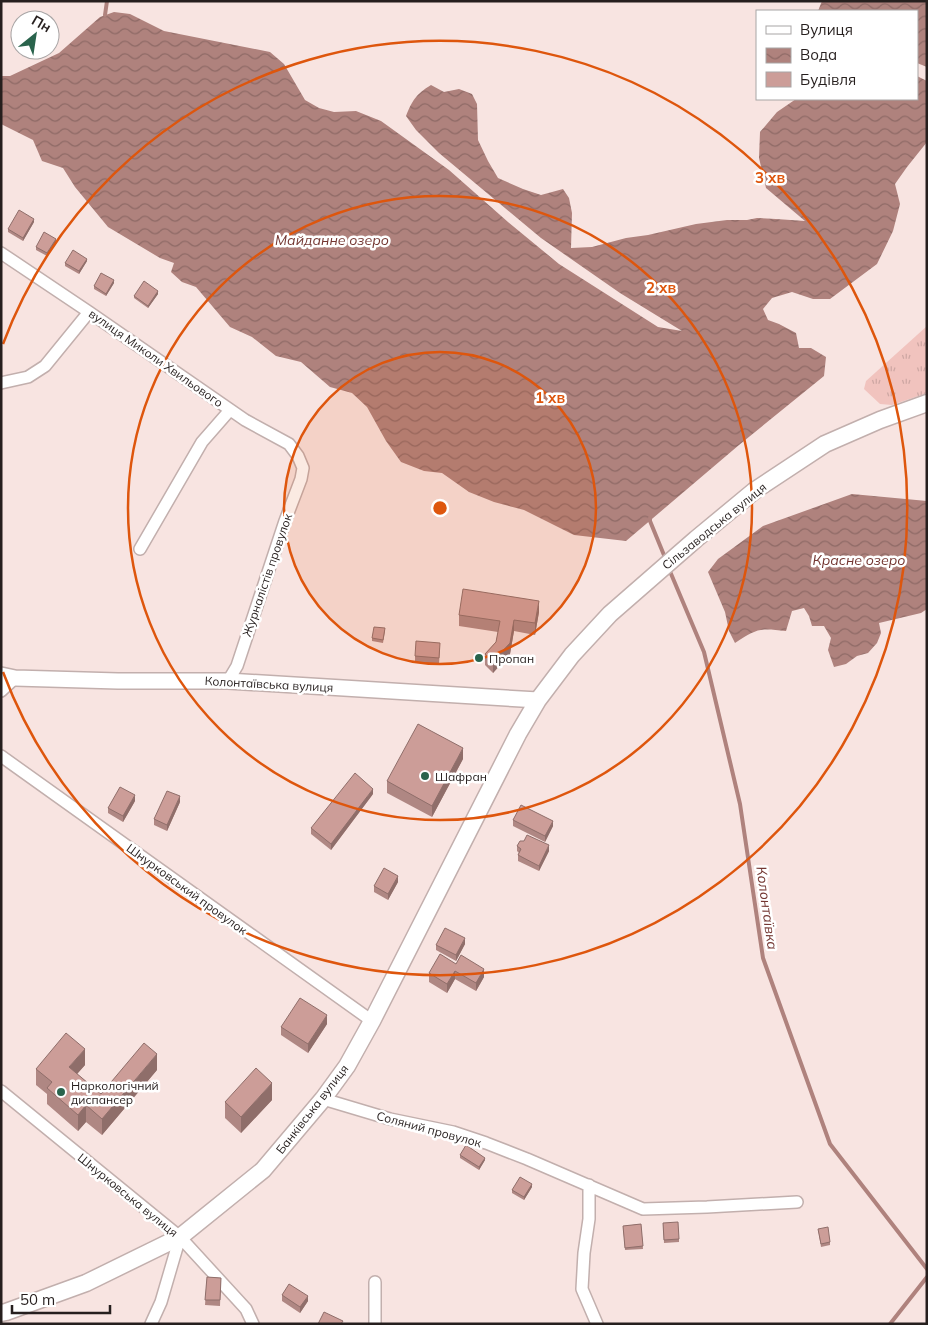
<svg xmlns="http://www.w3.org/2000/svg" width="928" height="1325" font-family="Mulish,sans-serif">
<defs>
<pattern id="grass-tufts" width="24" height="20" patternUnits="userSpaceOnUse" patternTransform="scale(1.25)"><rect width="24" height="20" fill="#f1c3be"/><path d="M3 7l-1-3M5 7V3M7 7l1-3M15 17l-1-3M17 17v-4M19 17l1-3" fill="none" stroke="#cea7a3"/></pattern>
<pattern id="water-waves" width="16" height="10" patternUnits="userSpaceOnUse" patternTransform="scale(1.25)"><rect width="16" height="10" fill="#af827d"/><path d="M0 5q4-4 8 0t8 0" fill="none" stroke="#8e6a66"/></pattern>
</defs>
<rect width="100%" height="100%" fill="#f8e4e1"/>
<path fill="url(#grass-tufts)" d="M927 326V393L892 405 880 404 864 389 866 381Z"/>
<path fill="url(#water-waves)" d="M822 1H927V67L917 63V11H818Z
M114 12 130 14 164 31 270 52 284 64 305 100 319 108 334 112 356 111 381 121 449 170 508 222 559 264 658 327 682 331 620 293 541 238 439 153 416 130 406 116C412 101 416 94 431 85L444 92 459 89 472 94 477 104 478 140 488 161 498 178 523 189 541 195 563 189 569 198 572 213 571 248 592 247 626 238 648 235 696 224 727 220H747L757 218 776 219 805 221 766 188 759 158 760 132 777 112 796 99H917V76L927 81V142L907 167 895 184 900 204 893 231 877 264 830 299H813L792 292 772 298 763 309 768 320 779 324 796 333 799 348H811L826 357 824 376 739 445 626 541 574 535 524 510 494 502 469 492 442 473 424 471 401 462 386 441 367 407 352 393 330 387 301 362 276 356 252 337 230 327 196 287 182 282 171 272 174 263 160 258 108 227 75 187 63 168 42 161 33 140 1 124V76H10L59 53 100 17Z
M852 494 927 501V609L921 613 879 623 881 633 877 643 868 653 857 656 846 664 834 667 828 650 831 638 824 626H812L809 616 804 608 792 611 786 631C760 628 758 628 735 643L729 631 725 612 708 572 718 559 763 526Z"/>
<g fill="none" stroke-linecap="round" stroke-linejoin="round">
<path stroke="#af827d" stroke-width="4" d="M105 15 107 1
M650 518V521L666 560
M669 569 704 652 740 804 763 958 830 1144 927 1269
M890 1324 927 1277"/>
<g stroke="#c2afad" stroke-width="14">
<path id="minor" d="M1 253 89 312 245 420 289 444 298 456 303 468 301 479 285 521 237 666 228 681
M1 383 28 377 45 366 89 312
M140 549 202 442 230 410
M1 691 15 678
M1 756 372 1021
M1 1091 180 1237 246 1309 253 1324
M323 1099 390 1119 453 1132 486 1143 527 1159 643 1209 707 1207 797 1202
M589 1185V1219L584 1253 582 1289 597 1324
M151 1324 161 1302 180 1237
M375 1324V1282"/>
</g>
<g stroke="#c2afad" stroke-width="18">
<path id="tertiary" d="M1 675 15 678 118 681H228L538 700"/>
</g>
<g stroke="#c2afad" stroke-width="19">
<path id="secondary" d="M1 1313 6 1312 86 1283 180 1237 263 1170 323 1099 347 1066 372 1021 518 734 538 700 572 655 610 614 696 539 754 491 825 444 880 420 927 403"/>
</g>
<use href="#minor" stroke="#fff" stroke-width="11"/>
<use href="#tertiary" stroke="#fff" stroke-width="15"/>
<use href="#secondary" stroke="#fff" stroke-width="16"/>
</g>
<path fill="#af8783" d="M34 222 23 241 8 232V229Z
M56 241 47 256 36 250V247Z
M87 261 79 274 65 266V263Z
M114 283 106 296 94 289V286Z
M158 294 148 308 134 298V296Z
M539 612 535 635 514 631 510 654 493 673 485 665V654L496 642 498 632 459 626V615Z
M385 631 383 643 372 641V638Z
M440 648 439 664 415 662V656Z
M463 759 432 817 387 793V781Z
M373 794 331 850 311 834V828Z
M135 801 123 822 108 813V808Z
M180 802 167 831 154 825V819Z
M513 820 553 826 545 842 513 826Z
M517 846 549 851 539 871 518 861V855L519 853 517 851Z
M398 882 388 900 374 892V886Z
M465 944 456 961 436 950V945Z
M456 964 484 977 476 991 455 979 447 993 429 982V973Z
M327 1024 308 1053 281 1035V1027Z
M85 1065 77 1074 101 1094 157 1070 102 1135 86 1122 78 1131 47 1104V1094L36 1085V1069Z
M272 1100 241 1133 225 1118V1102Z
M460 1155 485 1160 479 1170 460 1158Z
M532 1187 524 1200 512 1193V1190Z
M663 1223 679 1239V1242L664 1243Z
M641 1224 643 1249 625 1250 623 1226Z
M818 1229 830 1242V1245L821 1247Z
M207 1277 221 1278 220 1306 205 1305Z
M282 1295 308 1301 300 1313 282 1301Z"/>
<path fill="#8f6e6a" d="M34 219V222L23 241V238Z
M56 239V241L47 256V253Z
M87 259V261L79 274V271Z
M114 280V283L106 296V294Z
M158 291V294L148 308V306Z
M539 601V612L535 635V623Z
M514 620V631L510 654 493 673V661Z
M463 748V759L432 817V806Z
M373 789V794L331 850V844Z
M135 795V801L123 822V816Z
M180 796V802L167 831V825Z
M553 821V826L545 842V836Z
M549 845V851L539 871V866Z
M398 876V882L388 900V894Z
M465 938V944L456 961V955Z
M484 969V977L476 991V983Z
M455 971V979L447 993V984Z
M327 1015V1024L308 1053V1044Z
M85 1049V1065L69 1083V1067Z
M157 1054V1070L102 1135V1119Z
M272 1083V1100L241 1133V1117Z
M86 1105V1122L78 1131V1115Z
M485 1158V1160L479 1170V1167Z
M532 1184V1187L524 1200V1197Z
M308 1296V1301L300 1313V1307Z"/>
<path fill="#cc9d98" stroke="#8f6e6a" d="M19 210 34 219 23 238 8 229Z
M44 232 56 239 47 253 36 247Z
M73 250 87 259 79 271 65 263Z
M101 273 114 280 106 294 94 286Z
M144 281 158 291 148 306 134 296Z
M463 589 539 601 535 623 514 620 510 643 493 661 485 654 496 642 500 621 459 615Z
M374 627 385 628 383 640 372 638Z
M416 641 440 643 439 658 415 656Z
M418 724 463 748 432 806 387 781Z
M355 773 373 789 331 844 311 828Z
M120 787 135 795 123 816 108 808Z
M167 791 180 796 167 825 154 819Z
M521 805 553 821 545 836 513 820Z
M527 835 549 845 539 866 518 855 521 849 517 846 520 841H524Z
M384 868 398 876 388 894 374 886Z
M445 928 465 938 456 955 436 945Z
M440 954 456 964 461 955 484 969 476 983 455 971 447 984 429 973Z
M300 998 327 1015 308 1044 281 1027Z
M66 1033 85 1049 69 1067 101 1094 144 1043 157 1054 102 1119 86 1105 78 1115 47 1088 52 1082 36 1069Z
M256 1068 272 1083 241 1117 225 1102Z
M466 1145 485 1158 479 1167 460 1155Z
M520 1177 532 1184 524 1197 512 1190Z
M678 1222 679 1239 664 1240 663 1223Z
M641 1224 643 1246 625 1248 623 1226Z
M828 1227 830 1242 821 1244 818 1229Z
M207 1277 221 1278 220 1300H205Z
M289 1284 308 1296 300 1307 282 1295Z
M324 1312 343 1321 341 1324H318Z"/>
<circle cx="440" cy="508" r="156" fill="#de560d" fill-opacity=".12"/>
<g fill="none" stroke="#de560d" stroke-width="2.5">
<circle cx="440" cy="508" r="156"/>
<circle cx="440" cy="508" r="312"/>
<path d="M3 344A467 467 0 1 1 3 672"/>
</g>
<g fill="#29634c" stroke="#fff" stroke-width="2">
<circle cx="479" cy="658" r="5"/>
<circle cx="425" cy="776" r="5"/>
<circle cx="61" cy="1092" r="5"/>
</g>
<g text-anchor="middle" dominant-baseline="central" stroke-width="5" stroke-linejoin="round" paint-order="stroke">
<g font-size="12" fill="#261f1e" stroke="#fff">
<text transform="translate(156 358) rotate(35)">вулиця Миколи Хвильового</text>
<text transform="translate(714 526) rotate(-39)">Сільзаводська вулиця</text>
<text transform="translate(267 575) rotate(-71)">Журналістів провулок</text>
<text transform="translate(269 684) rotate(3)">Колонтаївська вулиця</text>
<text transform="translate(187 889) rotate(36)">Шнурковський провулок</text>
<text transform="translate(312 1109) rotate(-52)">Банківська вулиця</text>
<text transform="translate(429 1129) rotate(15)">Соляний провулок</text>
<text transform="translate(128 1195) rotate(39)">Шнурковська вулиця</text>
</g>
<g font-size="12" fill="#261f1e" stroke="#fff" text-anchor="start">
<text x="489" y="658">Пропан</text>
<text x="435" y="776">Шафран</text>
<text x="71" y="1085">Наркологічний<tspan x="71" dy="14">диспансер</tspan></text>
</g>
<g font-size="14" font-style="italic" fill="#743732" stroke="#fff">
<text x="332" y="240">Майданне озеро</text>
<text x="859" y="560">Красне озеро</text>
<text transform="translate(767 908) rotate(82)">Колонтаївка</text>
</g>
</g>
<circle cx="440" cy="508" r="8" fill="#de560d" stroke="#fff" stroke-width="2.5"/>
<g font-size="15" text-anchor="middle" font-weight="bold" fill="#de560d" stroke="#fff" stroke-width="5" stroke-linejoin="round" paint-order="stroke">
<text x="770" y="183">3 хв</text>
<text x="661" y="293">2 хв</text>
<text x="550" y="403">1 хв</text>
</g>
<rect width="928" height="1325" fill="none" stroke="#261f1e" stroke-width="5"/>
<rect x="756" y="10" width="162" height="90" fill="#ffffff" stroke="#a8a5a5"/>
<rect x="766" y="26" width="25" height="8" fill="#ffffff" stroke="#a8a5a5"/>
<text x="800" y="35" font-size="15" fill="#261f1e">Вулиця</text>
<rect x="766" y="48" width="25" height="15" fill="url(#water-waves)" stroke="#a8a5a5"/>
<text x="800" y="60" font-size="15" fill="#261f1e">Вода</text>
<rect x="766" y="72" width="25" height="15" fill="#cc9d98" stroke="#a8a5a5"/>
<text x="800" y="85" font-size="15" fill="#261f1e">Будівля</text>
<g transform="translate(35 35) rotate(30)"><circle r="24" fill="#ffffff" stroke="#a8a5a5"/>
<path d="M0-4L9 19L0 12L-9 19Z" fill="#29634c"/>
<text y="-8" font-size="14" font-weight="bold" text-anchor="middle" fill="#261f1e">Пн</text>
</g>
<path d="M12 1305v8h98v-8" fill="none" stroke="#261f1e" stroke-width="2.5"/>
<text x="20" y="1305" font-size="15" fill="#261f1e" stroke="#ffffff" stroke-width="4" paint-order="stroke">50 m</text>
</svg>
